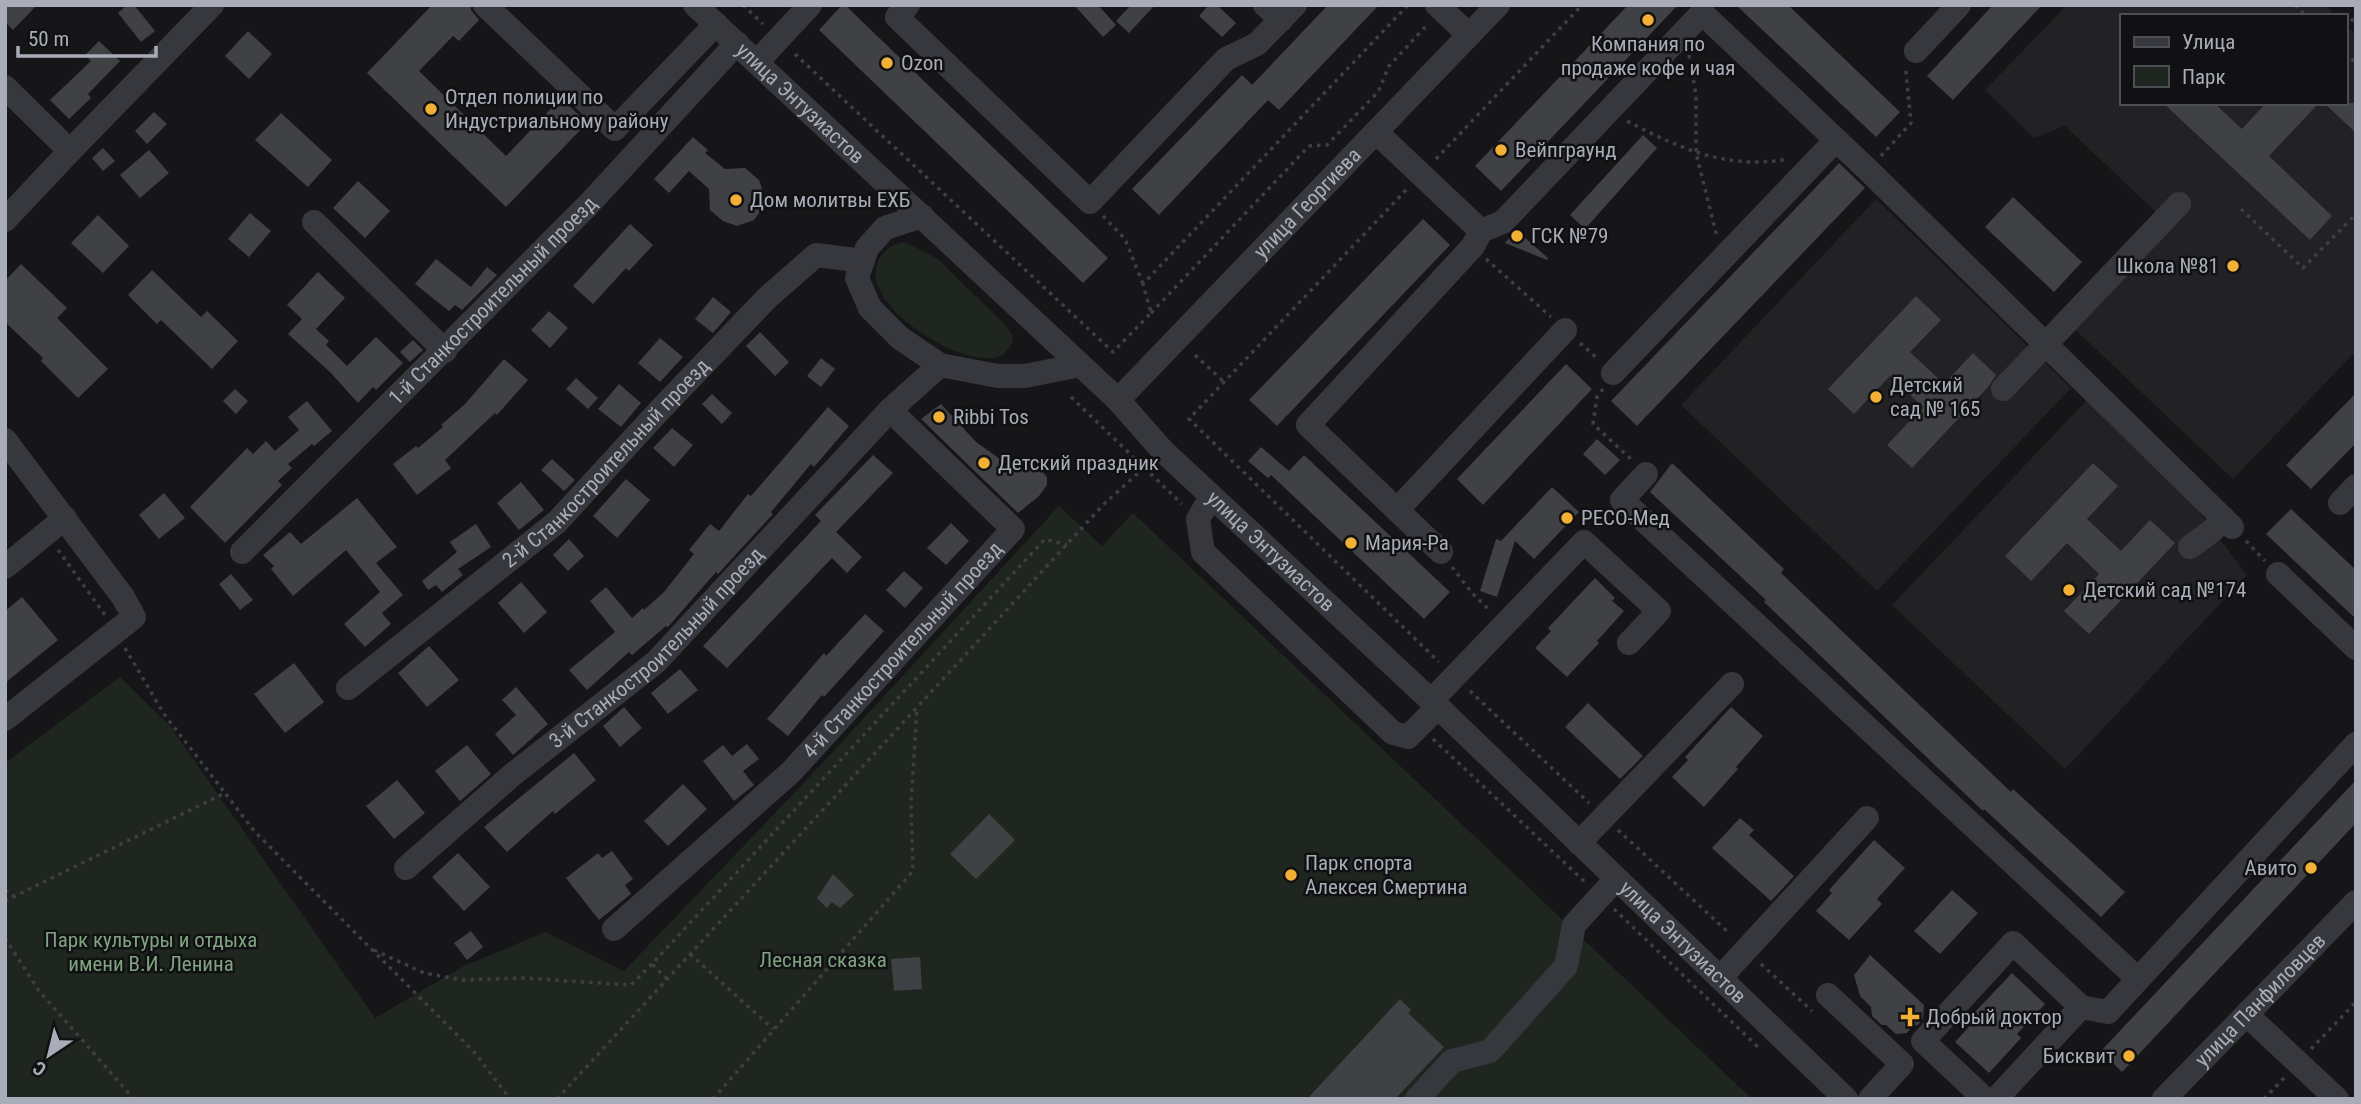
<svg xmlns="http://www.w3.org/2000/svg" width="2361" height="1104" font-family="'Roboto Condensed',sans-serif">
<rect width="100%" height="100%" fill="#161618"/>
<path fill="#222225" d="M2067 5H2325L2336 16H2121V103H2345V25L2356 35V351L2233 479 2062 317 2159 215 2065 126 2034 138 1985 90Z
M1876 199 2071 388 1877 591 1681 405Z
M2086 401 2195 506 2247 575 2065 769 1892 605Z"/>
<path fill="#1e261f" d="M905 242 938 259 1003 323 1012 334 1013 341C1009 348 1006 354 998 357 959 369 847 297 882 255 890 246 894 244 905 242Z
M1059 506 1102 546 1133 513 1752 1099H5V763L120 677 170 726 375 1018 464 966 545 932 624 971 815 771Z"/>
<path fill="#404145" d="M5 5H37L13 30 5 22Z
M127 5H134L155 31 141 42 118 13Z
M432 5H471V10L479 20 459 41 453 36 419 71 506 156 561 98 587 123 506 207 367 73Z
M842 5H845L1108 258 1083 283 819 30Z
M1074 5H1098L1116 25 1103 37Z
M1131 5H1155L1129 33 1116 21Z
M1209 5H1217L1236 23 1222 37 1199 16Z
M1328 5H1379L1279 110 1268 100 1159 215 1132 189 1242 75 1252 85Z
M1628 5H1678L1501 191 1475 166Z
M1736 5H1788L1900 112 1876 137Z
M1993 5H2042L1953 100 1927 76Z
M248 31 272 54 249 79 225 56Z
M99 41 120 61 88 94 91 98 69 119 50 100 91 61 85 55Z
M2163 103H2214L2242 129 2266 103H2319L2269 156 2332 216 2310 240Z
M2324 103H2356V133Z
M154 112 167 124 147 144 135 131Z
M281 113 332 160 308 187 255 140Z
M1643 135 1657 148 1585 229 1570 215Z
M693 137 708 150 705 153 725 169 745 168 759 180 763 192V208L754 220 737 226 723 221 710 210 709 189 689 171 669 193 654 179Z
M103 148 115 161 103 171 92 158Z
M149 150 169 173 140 198 120 175Z
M1839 163 1865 188 1637 426 1611 401Z
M358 181 390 211 365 238 333 208Z
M2013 197 2082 262 2054 292 1985 227Z
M250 213 271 231 249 257 228 239Z
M98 215 129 246 103 273 71 243Z
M1423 219 1450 245 1277 426 1249 400Z
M630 224 653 245 629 271 626 268 593 304 573 286Z
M1516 230 1548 258 1547 260 1505 243Z
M436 259 471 287 487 267 497 275 462 310 455 305 449 311 415 284Z
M21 264 67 308 57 318 108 369 78 398 41 361 43 358 5 322V281Z
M152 270 201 317 207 311 238 341 212 369 161 320 157 324 128 295Z
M318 272 345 298 316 329 329 341 326 345 347 366 376 337 403 363 376 390 373 387 358 403 330 372 288 334 302 319 287 305Z
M1916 296 1941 320 1910 352 1944 384 1973 353 1996 375 1988 387 1912 468 1887 445 1923 407 1890 376 1854 414 1828 389Z
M713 297 731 312 713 333 695 319Z
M549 311 568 328 550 348 531 330Z
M760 332 789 362 775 376 746 346Z
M660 338 683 357 660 382 638 363Z
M413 340 423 350 410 362 400 352Z
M821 358 835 369 821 387 807 376Z
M504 359 528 380 497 415 495 413 445 460 451 468 417 495 393 464 416 446 418 448 443 427 441 425 465 404Z
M1566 364 1592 389 1483 505 1457 479Z
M576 378 598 398 588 409 566 389Z
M619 384 641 403 621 427 598 409Z
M235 389 248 401 236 414 223 401Z
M2356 393V443L2311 489 2286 465Z
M712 394 732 413 722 424 702 404Z
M307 401 332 431 314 446 312 444 288 464 292 468 278 481 282 485 225 543 190 507 247 448 253 454 266 441 275 451 299 430 288 417Z
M941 404 976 442 1000 459 1017 467 1043 472 1047 477V485L1039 496 1018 513 921 419Z
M828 407 849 426 814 467 811 464 771 512 773 514 718 574 716 572 668 627 666 626 632 655 629 652 587 690 569 670 615 632 590 601 606 587 632 618 643 608 644 610 664 592 694 554 689 550 710 524 719 531 748 494 751 496Z
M672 428 693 445 674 467 653 448Z
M1597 439 1620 460 1605 475 1583 454Z
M1261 447 1289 471 1304 455 1450 592 1424 619 1271 475 1268 478 1248 461Z
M873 455 893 473 836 532 862 557 847 573 832 558 727 668 703 646 821 521 815 515Z
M552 459 575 480 564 491 541 470Z
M1672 463 1784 569 1781 573 2011 792 2013 789 2125 892 2101 917 1984 809 1983 811 1764 602 1766 600 1650 492Z
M2093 463 2118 486 2087 519 2121 551 2150 520 2175 543 2089 634 2064 611 2099 574 2067 543 2031 581 2005 556Z
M626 479 650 500 617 538 593 516Z
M521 482 544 510 519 530 497 503Z
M1552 487 1579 512 1534 559 1515 541 1497 597 1480 591 1496 539 1501 541Z
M164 493 185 518 159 539 139 515Z
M357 498 397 547 376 563 403 595 382 613 391 624 365 647 344 624 380 592 346 550 293 596 271 569 274 566 263 555 290 532 301 544Z
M2291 509 2356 570V619L2266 534Z
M951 523 969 541 946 565 927 548Z
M476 524 491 547 458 569 463 575 442 592 436 585 428 590 422 581 457 552 450 542Z
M569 539 584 556 568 571 553 555Z
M904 571 923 588 905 608 886 590Z
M231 574 253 600 240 610 219 584Z
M1595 578 1615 598 1612 601 1624 611 1597 641 1599 643 1567 677 1535 648 1551 631 1548 628Z
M521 582 547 612 524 633 498 603Z
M22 597 58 640 5 683V611Z
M865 614 884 631 824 697 822 695 788 736 767 719 824 653 826 656Z
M429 646 459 680 427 707 398 673Z
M294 663 324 702 285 733 254 694Z
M680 669 698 690 668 714 651 693Z
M516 687 548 724 513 755 495 734 516 715 502 700Z
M1588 703 1643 756 1620 779 1565 727Z
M624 707 642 728 620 747 603 726Z
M1731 707 1763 736 1736 767 1738 769 1704 807 1672 777 1688 760 1685 757Z
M747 744 759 759 743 771 754 785 734 801 703 761 723 745 732 756Z
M467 745 491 774 460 801 435 771Z
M574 753 596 780 555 814 553 811 507 852 484 827Z
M397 780 425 813 394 839 366 806Z
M2356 780V823L2122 1072 2101 1051Z
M683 784 707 809 668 846 644 821Z
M989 814 1015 840 976 879 950 854Z
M1740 818 1754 830 1749 835 1794 876 1771 901 1712 848Z
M1874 840 1905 868 1877 899 1882 904 1849 940 1816 911 1832 893 1829 890Z
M612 851 633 879 625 885 631 894 599 920 566 878 598 853 602 858Z
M458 853 490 887 464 911 432 877Z
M833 874 854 895 840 908 832 902 827 908 817 898Z
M1952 890 1978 913 1940 954 1914 931Z
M471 931 483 947 467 960 454 943Z
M1870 955 1924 1005 1923 1018 1918 1025 1912 1026 1907 1033 1896 1034 1886 1025H1882L1872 1016 1871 1007 1860 996 1854 975Z
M920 957 922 989 894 991 891 959Z
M2012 973 2045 1004 2017 1034 2021 1038 1989 1073 1955 1042 1979 1016 1975 1012Z
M1400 999 1411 1010 1408 1013 1444 1047 1395 1099H1307Z"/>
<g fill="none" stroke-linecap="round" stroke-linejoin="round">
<path stroke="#3d3f44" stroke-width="3.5" stroke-dasharray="3.5 5" stroke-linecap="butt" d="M743 5 763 24
M2295 5 2306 16
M2345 27 2356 16
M2345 53 2356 63
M795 54 1113 352 1151 313 1143 284 1408 5
M1689 55 1696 95V153L1717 237
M1627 121C1681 149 1726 170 1789 159
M1881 156 1911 123 1906 72 1908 68
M1436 159 1582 5
M1406 190 1189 419 1439 662
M2241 209 2303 268 2356 214
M1103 216 1125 239 1143 284
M1486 259 1551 317
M1151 313 1309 146 1327 145 1378 92 1389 66 1428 24
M1580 343 1598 359
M1195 355 1224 382
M1603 389 1597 397 1593 424 1632 460
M1071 397 1182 504
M1597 527 1609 515
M2246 541 2265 561
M58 550 105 615
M1452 567 1472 593 1491 612
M125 648 164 714 225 793
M1470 691 1589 803
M1433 739 1585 882
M1618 830 1730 934
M5 890 15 897
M5 901 225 793 255 832 475 1053 510 1099
M1614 909 1758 1047
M5 938 39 991 134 1099
M374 950 424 973 463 980 522 978 631 985 652 964
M690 954 773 1029
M1761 964 1812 1011
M667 979 652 964 1045 539 1067 545
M2311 1049 2356 1002
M557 1099 1104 504 1144 468
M713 1099 913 871 911 804 917 708
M2264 1099 2285 1077"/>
<g stroke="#37383d" stroke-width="24">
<path d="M485 5 615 129 716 24"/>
<path id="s1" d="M695 5 1118 400 1162 450 1438 707 1846 1099"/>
<path d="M908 5 897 17 1090 202 1226 59 1257 44 1295 5"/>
<path d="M1265 5 1281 20"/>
<path d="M1437 5 1469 35"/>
<path d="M1916 51 1959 5"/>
<path d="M757 62 810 5"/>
<path d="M5 87 70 151"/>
<path d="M1376 132 1481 231"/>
<path d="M922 216 885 228 867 248 857 278 870 308 900 338 940 365 998 376H1025L1080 365"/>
<path d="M5 220 70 151 212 5"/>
<path d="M314 222 445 351"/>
<path d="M1613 373 1836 140"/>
<path d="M2003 389 2179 204"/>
<path id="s2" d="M1118 400 1498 5"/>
<path d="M5 440 123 597 134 617 5 719"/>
<path d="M1646 474 1622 500 2138 979"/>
<path d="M1211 497 1198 519 1203 552 1393 733 1408 737 1438 707"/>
<path d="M2340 503 2356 486"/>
<path d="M1397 510 1565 330"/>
<path d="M2190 547 2213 530 2223 518"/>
<path id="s3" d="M242 552 589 204 737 43"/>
<path d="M1441 552 1308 425 1473 246 1481 231 1503 222 1702 13 1868 170 2232 527"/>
<path d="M5 567 65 518"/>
<path d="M2278 574 2356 648"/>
<path id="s4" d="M348 688 557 522 657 413 767 298 816 255 863 261"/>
<path d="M1431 701 1584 542 1659 611 1629 643"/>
<path d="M1579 843 1732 684"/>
<path id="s5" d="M406 868 512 775 656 662 890 410"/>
<path id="s6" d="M614 929 791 772 1013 529 890 410 940 365"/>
<path d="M1720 978 1867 818"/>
<path d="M1828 995 1902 1064 1870 1099"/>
<path d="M2247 1015 2337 1099"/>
<path d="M1417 1099 1452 1061 1490 1051 1566 966 1574 925 1616 879"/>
<path d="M1985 1099 1923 1041 2013 943 2081 1007 2108 1012 2356 744"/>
<path d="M1996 1099 2081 1007"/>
<path id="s7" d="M2164 1099 2356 902"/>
</g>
</g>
<g fill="#f2b134" stroke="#111113" stroke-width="2.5">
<circle cx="1648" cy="20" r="7"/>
<circle cx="887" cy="63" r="7"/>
<circle cx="431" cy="109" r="7"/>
<circle cx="1501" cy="150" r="7"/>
<circle cx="736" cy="200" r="7"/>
<circle cx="1517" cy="236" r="7"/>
<circle cx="2233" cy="266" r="7"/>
<circle cx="1876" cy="397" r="7"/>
<circle cx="939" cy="417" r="7"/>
<circle cx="984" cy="463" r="7"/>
<circle cx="1567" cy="518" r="7"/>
<circle cx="1351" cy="543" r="7"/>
<circle cx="2069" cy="590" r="7"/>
<circle cx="2311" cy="868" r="7"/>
<circle cx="1291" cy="875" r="7"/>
<path d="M1906.5 1006.5h7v7h7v7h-7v7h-7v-7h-7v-7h7z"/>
<circle cx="2129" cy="1056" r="7"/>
</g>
<g text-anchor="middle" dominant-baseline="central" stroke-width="5" stroke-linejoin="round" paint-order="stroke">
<g font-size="21" fill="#a8adb8" stroke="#111113" text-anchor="start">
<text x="1648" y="44" text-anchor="middle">Компания по<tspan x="1648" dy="24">продаже кофе и чая</tspan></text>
<text x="901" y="63">Ozon</text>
<text x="445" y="97">Отдел полиции по<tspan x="445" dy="24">Индустриальному району</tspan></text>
<text x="1515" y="150">Вейпграунд</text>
<text x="750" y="200">Дом молитвы ЕХБ</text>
<text x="1531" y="236">ГСК №79</text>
<text x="2219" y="266" text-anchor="end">Школа №81</text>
<text x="1890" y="385">Детский<tspan x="1890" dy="24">сад № 165</tspan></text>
<text x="953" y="417">Ribbi Tos</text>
<text x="998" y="463">Детский праздник</text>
<text x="1581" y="518">РЕСО-Мед</text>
<text x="1365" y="543">Мария-Ра</text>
<text x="2083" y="590">Детский сад №174</text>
<text x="1305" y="863">Парк спорта<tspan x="1305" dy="24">Алексея Смертина</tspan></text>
<text x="2297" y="868" text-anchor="end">Авито</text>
<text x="1926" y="1017">Добрый доктор</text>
<text x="2115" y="1056" text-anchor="end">Бисквит</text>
</g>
<g font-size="21" fill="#a8adb8" stroke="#111113">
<text stroke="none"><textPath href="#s1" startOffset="144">улица Энтузиастов</textPath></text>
<text stroke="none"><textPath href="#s2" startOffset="273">улица Георгиева</textPath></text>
<text stroke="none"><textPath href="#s3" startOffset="355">1-й Станкостроительный проезд</textPath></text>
<text stroke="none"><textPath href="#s4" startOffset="343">2-й Станкостроительный проезд</textPath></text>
<text stroke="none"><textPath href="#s1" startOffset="794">улица Энтузиастов</textPath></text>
<text stroke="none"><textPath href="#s5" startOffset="334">3-й Станкостроительный проезд</textPath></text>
<text stroke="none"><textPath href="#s6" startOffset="402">4-й Станкостроительный проезд</textPath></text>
<text stroke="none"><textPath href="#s1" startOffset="1362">улица Энтузиастов</textPath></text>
<text stroke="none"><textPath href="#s7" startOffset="138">улица Панфиловцев</textPath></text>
</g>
<g font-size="21" fill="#7fa381" stroke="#111113">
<text x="151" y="940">Парк культуры и отдыха<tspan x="151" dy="24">имени В.И. Ленина</tspan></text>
<text x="823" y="960">Лесная сказка</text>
</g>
</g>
<rect width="2361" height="1104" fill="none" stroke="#a8adb8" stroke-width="14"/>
<rect x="2120" y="14" width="228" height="91" fill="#111113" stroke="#4d4f55" stroke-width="2"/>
<rect x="2134" y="37" width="35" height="10" fill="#37383d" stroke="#4d4f55" stroke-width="2"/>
<text x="2182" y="49" font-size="21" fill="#a8adb8">Улица</text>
<rect x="2134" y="66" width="35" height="21" fill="#1e261f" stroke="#4d4f55" stroke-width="2"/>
<text x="2182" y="84" font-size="21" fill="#a8adb8">Парк</text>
<g transform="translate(49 1055) rotate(215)" stroke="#111113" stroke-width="5" paint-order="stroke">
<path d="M0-5L12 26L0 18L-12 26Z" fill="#a8adb8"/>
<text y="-10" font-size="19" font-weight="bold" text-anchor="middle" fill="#a8adb8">С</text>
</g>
<path d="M18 46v10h138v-10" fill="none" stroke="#a8adb8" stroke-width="3.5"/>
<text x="28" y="46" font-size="21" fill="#a8adb8" stroke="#111113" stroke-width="5" paint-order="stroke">50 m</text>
</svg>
